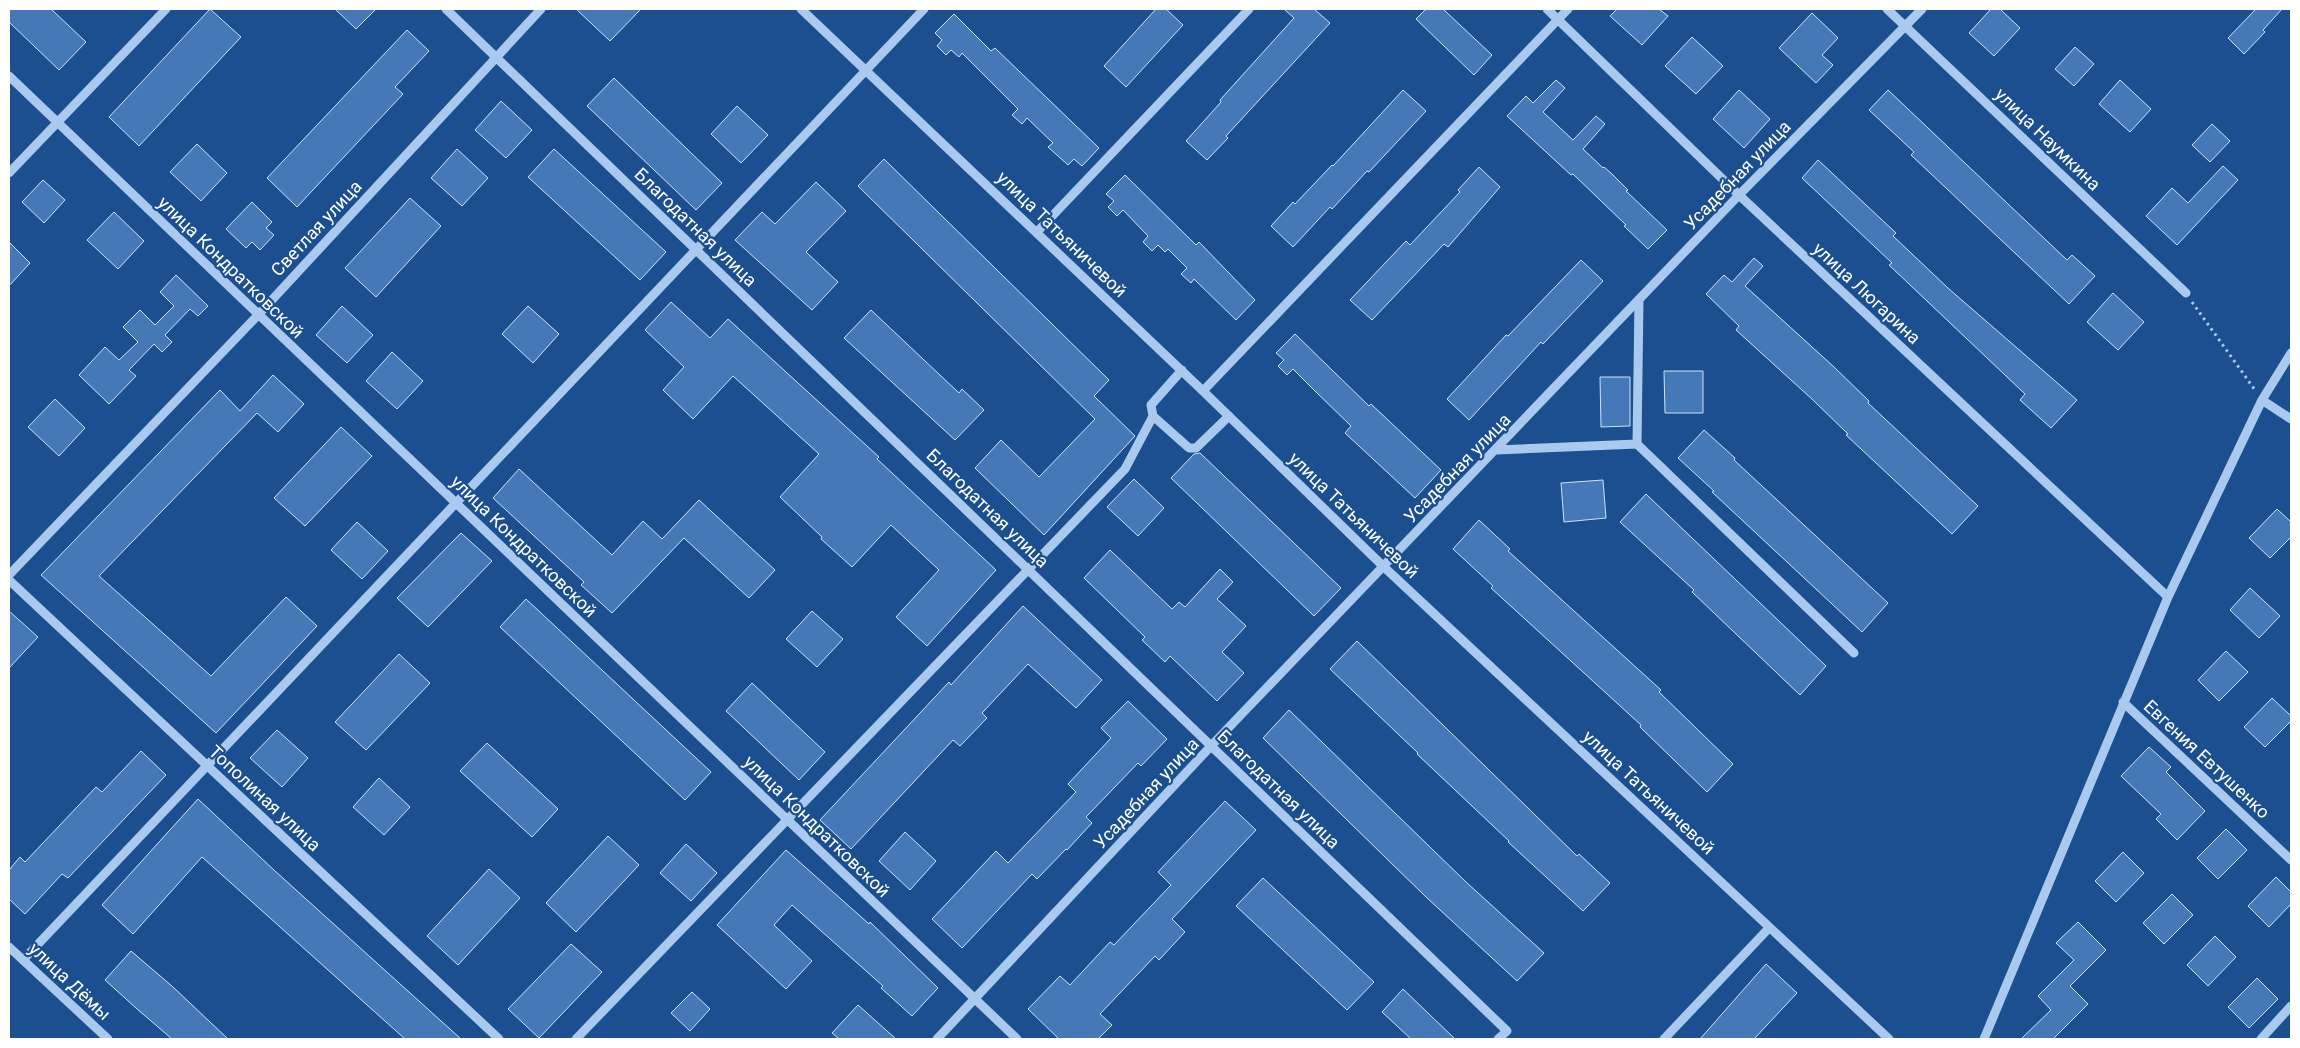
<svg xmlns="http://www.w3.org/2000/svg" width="2300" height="1048" font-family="Roboto,sans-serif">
<rect width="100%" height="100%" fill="#1b4f8f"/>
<path fill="#4478b7" stroke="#cfe3fa" d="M9 9H51L86 42 59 70 9 22Z
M210 9 241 37 139 146 109 117Z
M335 9H376L356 29Z
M576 9H641L610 41Z
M1156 9H1166L1183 25 1126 87 1104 66Z
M1284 9H1314L1330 23 1226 136 1228 138 1207 160 1186 141 1221 102 1220 100 1294 18Z
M1426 9H1443L1492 55 1474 75 1416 19Z
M1617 9H1659L1668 16 1642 45 1610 16Z
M1991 9H2000L2020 28 1994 56 1969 33Z
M2256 9H2282L2263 30 2265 32 2244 54 2228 38Z
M1812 13 1838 38 1822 55 1833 65 1816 83 1779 48Z
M954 14 991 51 995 48 1099 148 1082 166 1074 159 1068 165 1048 147 1053 143 1027 118 1022 124 1012 115 1018 109 962 53 959 57 951 50 946 55 937 46 942 40 935 33Z
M407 30 429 51 395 87 403 94 297 207 267 178Z
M1692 37 1723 66 1696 94 1665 66Z
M2075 47 2094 64 2074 86 2055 69Z
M614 78 722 183 696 210 587 106Z
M1556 80 1565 88 1543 112 1573 140 1596 116 1605 124 1583 149 1603 168 1604 167 1612 174 1628 190 1626 191 1667 230 1648 249 1624 226 1626 225 1573 174 1571 175 1507 116 1526 96 1533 103Z
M2120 80 2151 109 2130 132 2099 104Z
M1403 90 1426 111 1369 172 1367 171 1332 209 1330 207 1293 247 1271 226 1293 202 1295 204 1332 165 1333 166Z
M1739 90 1770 119 1744 148 1713 119Z
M1888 90 2067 260 2072 255 2095 276 2069 304 1911 155 1914 152 1869 110Z
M501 101 532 130 506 158 475 130Z
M737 106 768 135 741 163 711 134Z
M2212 124 2230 141 2210 162 2192 145Z
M197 144 227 173 201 201 170 172Z
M457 149 488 178 462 206 431 178Z
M554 149 666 252 640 280 528 177Z
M884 159 1109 380 1094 396 1135 436 1044 535 975 468 1001 440 1039 477 1095 419 858 186Z
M1818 160 1896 233 1893 236 1949 289 2077 400 2051 428 2020 400 2025 394 1889 265 1892 263 1802 178Z
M2223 166 2238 180 2177 245 2146 216 2172 188 2188 203Z
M1479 167 1500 187 1448 247 1444 244 1372 320 1350 300 1406 241 1410 245 1460 192 1458 190Z
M1125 175 1196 245 1199 242 1255 300 1236 320 1194 279 1191 283 1181 274 1187 268 1168 249 1165 252 1158 245 1152 251 1143 242 1148 236 1123 210 1117 216 1108 207 1114 201 1106 194Z
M43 180 65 200 44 223 22 202Z
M816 182 846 211 806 252 838 282 812 310 735 240 762 212 775 224Z
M410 198 441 226 376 297 345 268Z
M252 202 272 222 266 228 274 235 260 250 252 242 246 248 226 229Z
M114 212 144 241 118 269 87 240Z
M9 242 30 263 9 286Z
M1754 258 1763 266 1745 286 1834 367 1869 401 1868 403 1978 506 1952 534 1846 435 1848 434 1813 400 1736 330 1739 326 1706 294 1724 275 1732 282Z
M1581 260 1603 281 1543 344 1541 342 1469 420 1447 399 1506 335 1508 336Z
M176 275 208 306 198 316 190 309 165 335 172 342 162 352 154 344 129 370 136 376 109 404 79 375 105 347 119 360 138 342 123 327 140 310 155 325 174 306 160 292Z
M2113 293 2144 322 2118 350 2087 322Z
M671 302 710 338 728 319 879 457 877 459 996 570 927 646 896 617 939 570 891 525 852 567 821 539 822 537 780 497 819 454 733 376 693 419 663 390 684 367 645 330Z
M342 306 373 335 347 363 316 335Z
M528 306 559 334 533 363 502 334Z
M871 310 959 393 962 389 984 410 955 440 844 338Z
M1295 334 1369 406 1371 404 1441 470 1415 498 1345 433 1351 426 1315 391 1293 369 1287 375 1278 366 1284 360 1276 353Z
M392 352 423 381 397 409 366 381Z
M1664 371H1703V413H1665Z
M273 375 304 404 278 432 257 413 99 576 211 676 286 597 317 626 216 733 41 575 220 390 240 411Z
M1600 377H1630V426L1601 427Z
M55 399 85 428 59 456 28 427Z
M341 427 372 456 305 526 274 498Z
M1704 430 1735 458 1734 460 1888 603 1862 632 1712 492 1714 491 1678 458Z
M1200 453 1341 588 1314 616 1171 478 1194 454Z
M519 469 612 555 643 521 662 539 699 500 775 570 749 598 684 538 612 613 581 585 584 582 493 498Z
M1134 479 1164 508 1138 536 1107 507Z
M1603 480 1606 518 1564 522 1561 483Z
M1646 494 1826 666 1800 695 1692 592 1694 590 1620 522Z
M2277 509 2291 522V537L2270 558 2249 538Z
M1479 520 1510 549 1508 551 1661 690 1659 692 1733 764 1707 792 1640 727 1641 725 1491 588 1493 586 1453 549Z
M357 522 388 551 362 579 331 550Z
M461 533 492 561 428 627 397 598Z
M1110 550 1172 609 1179 602 1185 607 1220 569 1233 582 1217 599 1246 626 1222 652 1244 673 1217 701 1170 656 1165 662 1142 640 1145 637 1084 578Z
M2250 588 2280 616 2259 638 2230 610Z
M526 599 711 772 685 800 500 627Z
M1023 606 1102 680 1076 708 1028 664 982 713 987 718 960 746 953 740 851 849 820 820 949 682 951 685Z
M9 611 38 637 9 668Z
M812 611 843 639 817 667 786 639Z
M1357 641 1577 856 1579 854 1610 883 1583 911 1508 842 1509 841 1417 754 1418 753 1330 669Z
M2226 651 2248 672 2219 701 2198 680Z
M399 654 430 683 366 750 335 722Z
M752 683 825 752 799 780 726 711Z
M2272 698 2291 716V721L2265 747 2244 727Z
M1128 701 1167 739 1141 766 1138 763 1086 817 1092 823 1067 850 1066 849 1037 879 1032 874 962 948 932 919 996 851 1008 863 1076 792 1068 784 1111 738 1101 728Z
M1289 710 1466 882 1544 953 1517 981 1426 897 1263 738Z
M277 730 308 758 282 787 250 758Z
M487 743 558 809 532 837 460 771Z
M2149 747 2171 767 2166 772 2205 811 2177 840 2156 819 2161 814 2121 776Z
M141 751 166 775 68 878 62 874 25 914 9 899V870L20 857 25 862 96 787 102 792Z
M379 778 410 807 384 835 353 807Z
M198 799 275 871 461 1039H405L202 857 133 934 102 905Z
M1225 801 1256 830 1172 919 1185 932 1159 960 1155 956 1100 1014 1112 1025 1098 1039H1059L1028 1009 1060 976 1070 985 1110 942 1114 945 1171 885 1158 872Z
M2226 829 2247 850 2218 879 2197 858Z
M905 832 936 861 910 890 879 861Z
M608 836 639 865 576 932 546 903Z
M686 844 717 873 691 901 660 873Z
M786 850 869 924 870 922 938 988 912 1016 881 988 883 986 792 905 774 925 812 961 786 989 717 925Z
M2123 852 2144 873 2116 902 2095 881Z
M489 869 520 898 458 965 427 936Z
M2276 877 2291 892V904L2269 927 2248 906Z
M1263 878 1374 982 1347 1010 1236 906Z
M2172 894 2193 915 2164 944 2143 923Z
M2078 922 2106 950 2070 986 2088 1004 2053 1039H2021L2051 1010 2038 996 2074 960 2056 943Z
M2215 936 2236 957 2208 986 2187 965Z
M571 944 602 972 539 1038 508 1009Z
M131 951 173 987 228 1039H172L136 1008 105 980Z
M1766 964 1797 993 1754 1039H1700Z
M2257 978 2278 999 2249 1028 2228 1007Z
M1403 989 1455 1039H1411L1382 1012Z
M692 992 710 1009 690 1031 671 1013Z
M858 1005 896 1039H839L832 1033Z"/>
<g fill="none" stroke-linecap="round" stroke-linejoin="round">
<path stroke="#a9c9ee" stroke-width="3" stroke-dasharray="2.5 4" stroke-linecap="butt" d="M2192 302 2255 390"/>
<path stroke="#a9c9ee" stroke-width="9" d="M446 9 1507 1031 1498 1039
M801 9 1203 391 1384 567 1889 1039
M1547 9 1739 195 2168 597
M1887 9 2186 293
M9 76 1017 1039
M9 173 166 9
M1037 232 1249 9
M1203 391 1568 9
M2262 400 2291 419
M1153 416 1189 448H1196L1229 416
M1637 444 1639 300
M1497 450 1637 444 1854 653
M9 575 258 315 541 9
M9 580 499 1039
M2123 702 2291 860
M9 947 108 1039
M23 960 924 9
M576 1039 1125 469 1153 416 1151 405 1182 370
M937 1039 1211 746 1739 195 1922 9
M1664 1039 1769 928
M1984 1039 2168 597 2262 400 2291 353
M2261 1039 2291 1006"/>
</g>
<g text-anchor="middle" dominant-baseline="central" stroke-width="4.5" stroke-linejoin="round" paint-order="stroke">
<g font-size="18" fill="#fff" stroke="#1b4f8f">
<text transform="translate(2048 139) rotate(44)">улица Наумкина</text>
<text transform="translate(1737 175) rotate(-46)">Усадебная улица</text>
<text transform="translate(696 227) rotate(44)">Благодатная улица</text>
<text transform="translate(316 228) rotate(-47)">Светлая улица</text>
<text transform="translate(1062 234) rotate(44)">улица Татьяничевой</text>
<text transform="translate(231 267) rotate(44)">улица Кондратковской</text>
<text transform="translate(1867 293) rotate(43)">улица Люгарина</text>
<text transform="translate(1457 468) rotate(-46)">Усадебная улица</text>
<text transform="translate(988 508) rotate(44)">Благодатная улица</text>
<text transform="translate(1354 515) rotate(44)">улица Татьяничевой</text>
<text transform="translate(524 546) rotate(44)">улица Кондратковской</text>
<text transform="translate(2207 759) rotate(43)">Евгения Евтушенко</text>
<text transform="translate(1279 789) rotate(44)">Благодатная улица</text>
<text transform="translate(1649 792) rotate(43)">улица Татьяничевой</text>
<text transform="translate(1146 793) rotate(-47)">Усадебная улица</text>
<text transform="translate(265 798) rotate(43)">Тополиная улица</text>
<text transform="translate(817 826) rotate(44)">улица Кондратковской</text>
<text transform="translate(70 981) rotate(43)">улица Дёмы</text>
</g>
</g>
<rect width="2300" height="1048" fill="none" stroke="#ffffff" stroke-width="20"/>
</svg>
